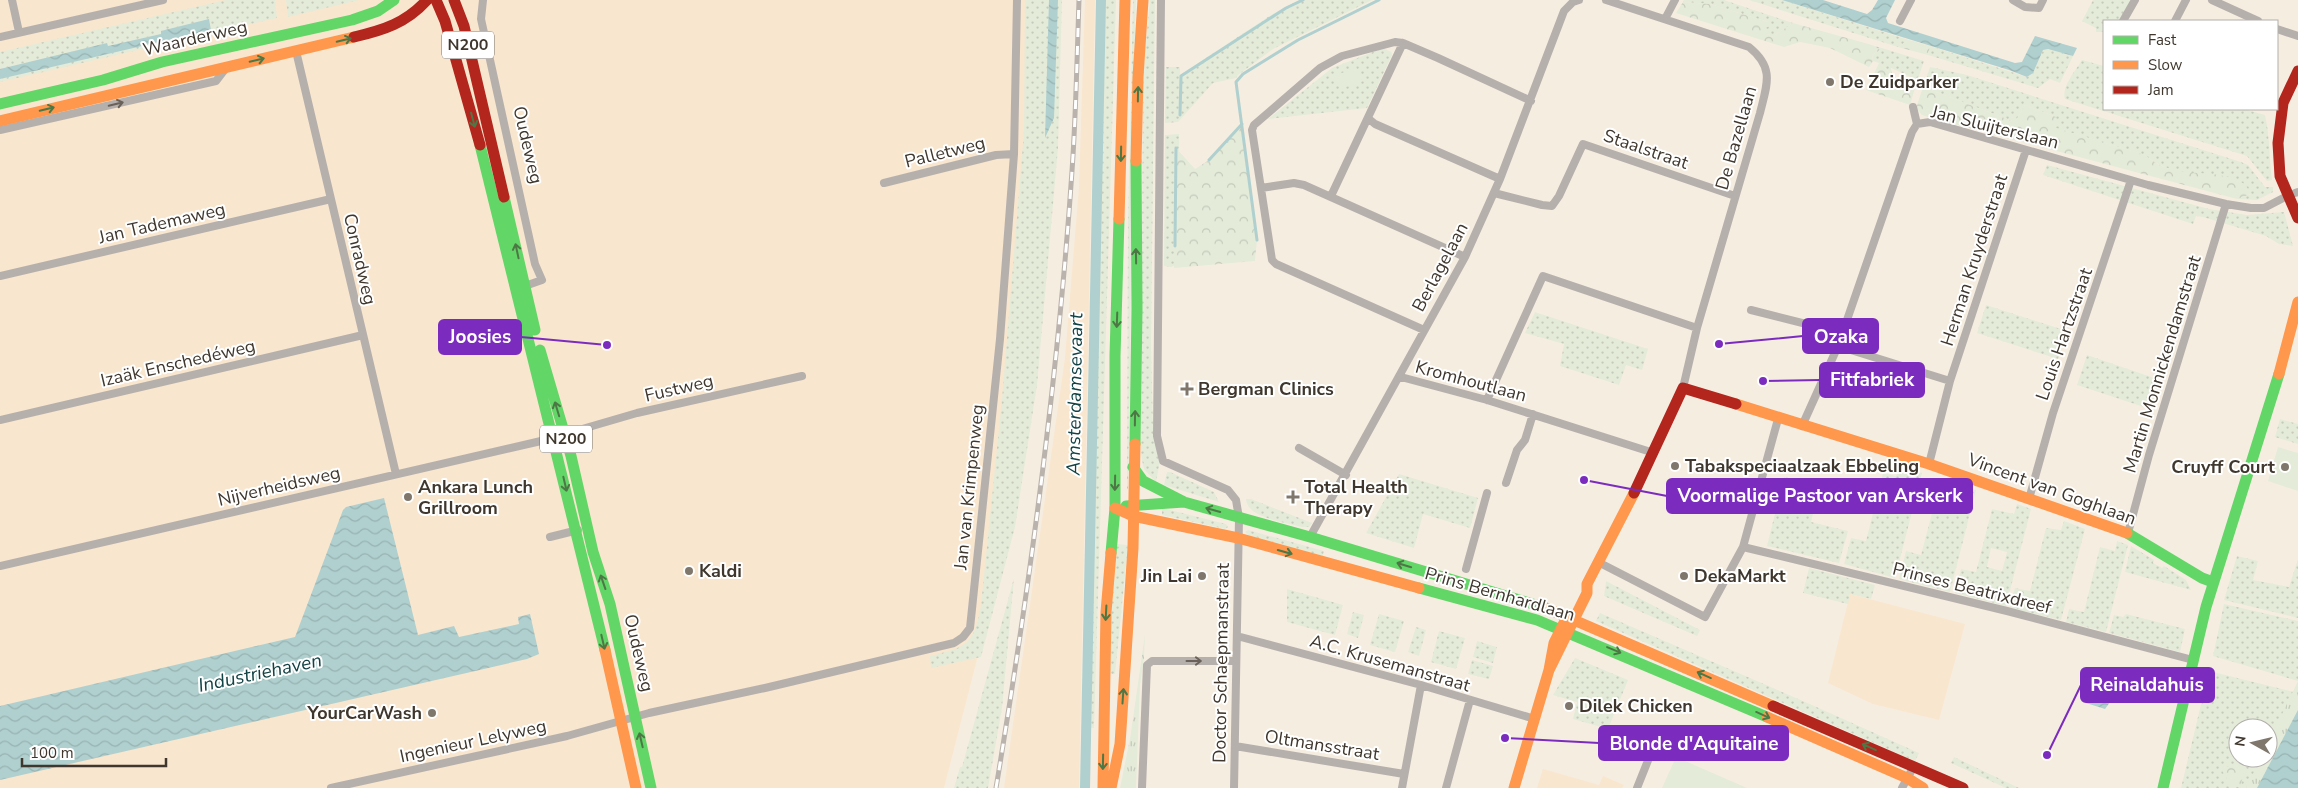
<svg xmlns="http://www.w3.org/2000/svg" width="2298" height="788" font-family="'Nunito Sans',sans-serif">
<defs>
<pattern id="grass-dots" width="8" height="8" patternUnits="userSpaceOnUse" patternTransform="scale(1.25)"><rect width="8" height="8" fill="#e4ebd9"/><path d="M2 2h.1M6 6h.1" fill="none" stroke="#c5cabb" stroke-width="1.8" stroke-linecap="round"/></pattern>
<pattern id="forest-crowns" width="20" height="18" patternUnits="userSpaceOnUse" patternTransform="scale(1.25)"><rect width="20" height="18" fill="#e4ebd9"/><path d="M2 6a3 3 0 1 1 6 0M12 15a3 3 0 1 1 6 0" fill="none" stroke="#c5cabb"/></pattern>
<pattern id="park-tufts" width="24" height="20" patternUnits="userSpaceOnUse" patternTransform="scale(1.25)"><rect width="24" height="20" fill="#e4ebd9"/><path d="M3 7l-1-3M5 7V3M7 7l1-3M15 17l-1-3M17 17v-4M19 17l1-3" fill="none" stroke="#c5cabb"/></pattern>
<pattern id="water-waves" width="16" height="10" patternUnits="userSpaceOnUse" patternTransform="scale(1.25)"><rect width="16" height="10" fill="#afd0cf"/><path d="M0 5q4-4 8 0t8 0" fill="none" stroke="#98b3b2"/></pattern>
</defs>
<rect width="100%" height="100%" fill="#f6ede1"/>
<path fill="#f9e6ce" d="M0 0H1033L1031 132 984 632 944 788H0Z
M1085 0H1095L1079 788H1004L1065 358 1079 187Z
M1850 594 1965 624 1939 720 1873 704 1828 683Z
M1543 769 1599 785 1603 776 1624 785 1622 788H1537Z"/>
<path fill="url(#grass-dots)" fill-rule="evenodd" d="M226 0H275L277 18 0 82V79L211 29 209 20 161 31 162 34 108 46 107 43 0 69V52Z
M286 0H359L288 17Z
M1025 0H1062L1058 148 1037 385 1015 527 981 657 931 668 930 656C967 647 974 645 981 605L1002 399 1024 131Z
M1103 0H1116L1094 728 1084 727Z
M1133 0H1136C1130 163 1132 327 1128 490L1127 488 1128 223Z
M1150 0H1155L1151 345 1153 430 1160 461 1156 482 1144 469 1141 455 1143 70Z
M1299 0H1372L1273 49 1238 75 1236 78 1213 83 1178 122 1165 123 1166 67H1180V75L1271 15Z
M1684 0H1724L1793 23 1772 37 1761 30 1768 22 1710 4 1683 2Z
M1749 0H1782L1909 40 1898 47Z
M2093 0H2131L2119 21H2104V32H2096V28L2082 21Z
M1872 45 1924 61 1915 88 1910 83 1911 77 1891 68 1892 74 1879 63 1873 61 1872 55 1880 50Z
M1930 46 2027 77 2033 73 2043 50 2048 49 2073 56 2060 83 2050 79 2038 88 1928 55Z
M1383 48 1391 52 1392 55 1367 108 1268 119 1332 68Z
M2082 60 2104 66V109H2244L2265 115C2270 136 2269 158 2272 180L2267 181 2247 156 2065 99C2061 87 2076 70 2082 60Z
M1930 67 1967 75 2241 162 2248 165 2265 187H2273V192L2257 200 2237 199 2251 194C2232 170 2210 177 2184 173 2171 171 2154 163 2145 155L2055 128 2056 117 2025 105 2015 122 1923 87Z
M1179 134 1178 264 1171 267 1164 266 1165 135Z
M2047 165 2209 209 2247 215 2284 212 2293 246 2279 244 2266 236 2203 217 2196 216 2193 224 2043 175Z
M1986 305 2067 331 2058 359 1977 333Z
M1535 312 1648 349 1642 370 1626 365 1619 385 1560 366 1564 344 1525 333Z
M2087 355 2160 380 2150 409 2077 385Z
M2280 419 2298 424V444L2275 437Z
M1901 467 1922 473 1895 578 1844 564 1851 538 1866 541 1883 473 1896 476Z
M1167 472H1170L1214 492 1219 502 1164 485Z
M1399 474 1478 498 1470 528 1423 514 1414 548 1366 533Z
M1784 477 1820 485 1811 522 1848 531 1839 563 1767 546Z
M1958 486 1976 490 1950 592 1899 579 1906 551 1921 555 1938 490 1952 493 1954 488 1957 489Z
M1246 499H1251L1312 523 1309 527H1302C1285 522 1247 518 1246 499Z
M2017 504 2031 509 2006 606 1955 593 1961 569 1976 572 1992 509 2014 514ZM1991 548 2007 552 2002 571 1987 567Z
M1162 508 1226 524 1228 527 1225 529 1162 515Z
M2064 521 2085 529 2061 620 2010 608 2015 588 2030 591 2046 528 2061 530Z
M1248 530 1324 551 1323 556 1248 535 1245 532Z
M2117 541 2128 545 2106 632 2066 622 2069 609 2084 612 2100 547 2115 551Z
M1117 544 1128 545 1115 674H1109L1111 613Z
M2131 546 2154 560 2153 563 2162 568 2164 566 2186 580 2191 590 2125 572Z
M2237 556 2258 561 2253 580 2289 587 2298 559V618L2224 600Z
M1809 568 1875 585 1871 599 1850 594 1848 604 1803 593Z
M1014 578 1002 708 988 788H954L960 767H962Z
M1606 581 1700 630 1697 636 1604 596Z
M1287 589 1343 605 1335 635 1287 622Z
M2224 604 2298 621V681L2213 656Z
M1353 612 1364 615 1358 638 1347 634Z
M1600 613 1812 705 1919 753 1915 761 1596 621Z
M1379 614 1404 621 1395 652 1370 645Z
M2126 614 2185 629 2180 652 2109 633 2114 615 2123 617Z
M1416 627 1426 630 1419 656 1408 652Z
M1439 631 1465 638 1456 669 1431 662Z
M1477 641 1497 647 1493 663 1473 657Z
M1575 658 1628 680 1608 729 1573 719 1577 702 1553 695Z
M1472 660 1493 666 1489 679 1468 674Z
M2209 671 2298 693 2257 788H2181ZM2238 728H2268V758H2238Z
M1954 757 2019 788H2006L1951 763Z"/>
<path fill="url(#forest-crowns)" d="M1683 2 1710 4 1768 22 1771 25 1762 30 1772 37 1793 23 1872 45 1880 50 1872 55 1873 61 1869 67 1830 48 1800 42 1784 47 1676 13Z
M1909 40 1930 46 1928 55 1898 47Z
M1879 63 1901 82 1910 83 1915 88 1910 105 1866 90Z
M1923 87 2015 122 2025 105 2056 117V128L2145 155C2175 182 2211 166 2241 182 2245 184 2249 190 2251 194L2237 199 1928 117 1922 115 1916 108Z
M1242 124 1257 240 1255 261 1174 268 1176 148 1195 169 1209 160Z
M2246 765 2240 788 2230 784 2220 767Z"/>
<path fill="url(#park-tufts)" d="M1145 634 1144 658 1140 685 1136 788H1120L1130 739Z
M2298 681V788H2246L2261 758H2268V743Z"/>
<path fill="#e4ebd9" d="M1356 67 1362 81 1340 89 1335 76Z
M2278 447 2298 453V491L2268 481Z
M1794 482 1812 486 1804 518 1786 513Z
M1676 757 1747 788H1662Z"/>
<path fill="url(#water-waves)" d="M1049 0H1058L1054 118 1045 138Z
M1782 0H1823L1867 14 1872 10 1878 0H1895L1886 18 1888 23 2015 63 2022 62 2035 36 2077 48 2073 56 2048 49 2043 50 2033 73 2027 77 2009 70Z
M209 19 211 30 0 79V69L107 43 108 46 161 34V31Z
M384 498 418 635 454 626 459 637 519 624 518 617 530 614 539 654 527 659 0 780V706L295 637 343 510 346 507Z
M2087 692H2113L2116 694 2105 709 2086 703 2084 699Z
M2298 710V788H2257Z"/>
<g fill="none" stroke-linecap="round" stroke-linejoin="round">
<path stroke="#afd0cf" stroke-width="3" d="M1180 115 1181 76 1286 8 1303 0
M1209 160 1242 124
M1257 240 1236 82 1243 74 1298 40 1379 0
M1175 246 1176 148"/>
<path stroke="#afd0cf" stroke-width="10" d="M1085 788 1101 0"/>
<path stroke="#b6b0ad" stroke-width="8" d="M12 0 19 32
M483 0 481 19 535 264 542 280 522 287
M1161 0 1157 436 1163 461 1228 490 1236 500 1239 518 1234 788
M1606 0 1749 47C1775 68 1767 84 1760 113L1697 328 1683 388
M2013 0 2025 7 2039 8 2043 0
M2212 0 2258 21
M1665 19 1675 0
M1900 21 1911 0
M2123 21 2135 0
M2175 21 2186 0
M2277 29 2298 36
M0 37 163 0
M296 51 396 474
M1913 107 1917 124
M1369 119 1375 124 1500 179
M0 130 216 81 226 68
M884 183 996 155 1014 154
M1261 188 1294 183 1304 185 1465 257
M1494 193 1542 205 1552 206 1559 196 1583 144 1735 196
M2295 193 2298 192
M1331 196 1403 43
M0 276 331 199
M1751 310 1842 333
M1424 330 1276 264 1272 260 1252 130 1254 125 1320 68 1342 56 1395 42 1403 43 1438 58 1531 101
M1838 346 1950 381
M1401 377 1487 400 1654 453
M1487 400 1543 276 1697 328
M0 420 363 335
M1802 426 1838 346 1912 132 1917 124 1930 122 2148 185 2226 204 2251 208H2264L2289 195
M1299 448 1346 475
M1929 464 1950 381 2026 150
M1506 483 1517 450 1525 440 1533 414
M2029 499 2053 413 2131 180
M2128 533 2149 455 2226 204
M550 537 578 530
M1310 537 1465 257 1500 179 1564 11 1573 2 1579 0
M1743 547 2007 611 2193 660
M1598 562 1705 617 1743 547 1778 419
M0 566 541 441 637 413 802 376
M1466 569 1487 493
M1237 636 1421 685 1535 719
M1235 746 1404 774
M331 788 567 736 649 713 765 688 954 643 963 637 970 628 1000 339 1014 154 1017 0
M1142 788 1147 665 1152 661H1235
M1402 788 1421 685
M1446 788 1470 700
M1637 788 1655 743
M1902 788 1914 766"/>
<path stroke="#63d668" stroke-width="11" d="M0 104 103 80 162 62 352 20 378 11 394 0
M480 145 605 650
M504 197 535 330
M540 350 571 456 593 552 610 604 651 788
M1135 444 1137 308 1136 161
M1133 467 1143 481 1184 502 1310 537 1546 608
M1126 506 1184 502
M2127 533 2202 578 2213 582
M1111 553 1115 508V356L1119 219
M1419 588 1537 620 1767 717
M2163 788 2206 607 2279 374"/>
<path stroke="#ff974d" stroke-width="11" d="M0 121 354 37
M1136 161 1138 77 1143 0
M1119 219 1125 0
M2279 374 2298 302
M1736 404 1929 464 2127 533
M1115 508 1133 516 1238 538 1419 588
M1546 608 1773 706
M605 650 636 788
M1549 670 1587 593V584L1634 493
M1767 717 1907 778 1923 788
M1103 788 1106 612 1111 553
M1111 788 1120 744 1133 548 1135 444
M1514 788 1549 670 1554 643 1564 623"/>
<path stroke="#b3261e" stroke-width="11" d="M436 0 445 21 480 145
M454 0 464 26 504 197
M354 37C384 30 406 23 427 0
M2298 71 2283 103 2278 143 2280 176 2298 218
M1634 493 1683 388 1736 404
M1773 706 1963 788"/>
<g stroke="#bab3ad" stroke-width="5">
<path id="rail" d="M996 788C1030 584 1058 378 1072 171 1076 114 1077 57 1079 0"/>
</g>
<use href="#rail" stroke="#fff" stroke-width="3" stroke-dasharray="9" stroke-linecap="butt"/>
</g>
<defs><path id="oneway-shaft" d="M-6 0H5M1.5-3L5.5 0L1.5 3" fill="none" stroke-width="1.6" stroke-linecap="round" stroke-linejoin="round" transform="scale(1.25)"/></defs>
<g stroke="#4d7745">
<use href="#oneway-shaft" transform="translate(344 40) rotate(-13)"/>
<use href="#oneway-shaft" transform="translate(257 60) rotate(-13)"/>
<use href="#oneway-shaft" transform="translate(1138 94) rotate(-89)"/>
<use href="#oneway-shaft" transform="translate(47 109) rotate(-13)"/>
<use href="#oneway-shaft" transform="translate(473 120) rotate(75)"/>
<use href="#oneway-shaft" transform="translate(1121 154) rotate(91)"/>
<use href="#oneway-shaft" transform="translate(517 251) rotate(-102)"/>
<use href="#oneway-shaft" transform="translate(1136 256) rotate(-91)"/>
<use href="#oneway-shaft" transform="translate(1117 320) rotate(92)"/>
<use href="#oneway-shaft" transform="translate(557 409) rotate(-107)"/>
<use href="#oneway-shaft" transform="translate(1135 418) rotate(-89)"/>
<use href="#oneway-shaft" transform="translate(1115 483) rotate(91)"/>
<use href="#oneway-shaft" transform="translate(565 484) rotate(77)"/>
<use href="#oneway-shaft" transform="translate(1213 510) rotate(-164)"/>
<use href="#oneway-shaft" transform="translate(1285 552) rotate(16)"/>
<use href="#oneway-shaft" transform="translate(1404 565) rotate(-163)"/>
<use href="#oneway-shaft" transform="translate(603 582) rotate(-109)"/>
<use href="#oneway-shaft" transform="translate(1106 613) rotate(93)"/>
<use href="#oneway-shaft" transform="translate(603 642) rotate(77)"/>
<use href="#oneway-shaft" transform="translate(1614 650) rotate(23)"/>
<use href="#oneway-shaft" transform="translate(1704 675) rotate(-156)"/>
<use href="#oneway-shaft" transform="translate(1123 696) rotate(-86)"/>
<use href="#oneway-shaft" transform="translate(1763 715) rotate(24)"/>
<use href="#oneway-shaft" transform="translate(641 740) rotate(-103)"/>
<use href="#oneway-shaft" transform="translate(1869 747) rotate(-156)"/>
<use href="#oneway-shaft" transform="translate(1103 762) rotate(91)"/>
</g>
<g stroke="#69615a">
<use href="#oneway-shaft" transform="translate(116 104) rotate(-13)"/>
<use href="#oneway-shaft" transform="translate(1194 661)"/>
</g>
<g fill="#7f776c" stroke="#fff" stroke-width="2">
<circle cx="1830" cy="82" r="5"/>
<path d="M1184.5 381.5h5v5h5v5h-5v5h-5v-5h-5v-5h5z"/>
<circle cx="1675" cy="466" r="5"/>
<circle cx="2285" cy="467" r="5"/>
<circle cx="408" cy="497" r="5"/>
<path d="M1290.5 489.5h5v5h5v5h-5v5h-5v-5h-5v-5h5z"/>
<circle cx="689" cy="571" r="5"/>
<circle cx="1202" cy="576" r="5"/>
<circle cx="1684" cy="576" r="5"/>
<circle cx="1569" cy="706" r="5"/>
<circle cx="432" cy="713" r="5"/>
</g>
<g text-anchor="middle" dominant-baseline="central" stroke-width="4" stroke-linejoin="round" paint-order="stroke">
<g fill="#fff" stroke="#79736c" stroke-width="1">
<rect x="442" y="31.5" width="52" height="27" rx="4"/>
<rect x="540" y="425.5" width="52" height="27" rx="4"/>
</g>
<g font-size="16" font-weight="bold" fill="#3f372d">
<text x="468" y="45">N200</text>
<text x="566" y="439">N200</text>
</g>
<g font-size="18" fill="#3f372d" stroke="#fff">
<text transform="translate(195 38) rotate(-13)">Waarderweg</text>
<text transform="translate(1995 127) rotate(14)">Jan Sluijterslaan</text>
<text transform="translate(1736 138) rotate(-74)">De Bazellaan</text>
<text transform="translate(528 145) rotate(77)">Oudeweg</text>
<text transform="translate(1646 149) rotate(19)">Staalstraat</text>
<text transform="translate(945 152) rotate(-14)">Palletweg</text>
<text transform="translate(162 223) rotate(-13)">Jan Tademaweg</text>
<text transform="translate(360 259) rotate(77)">Conradweg</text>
<text transform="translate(1974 260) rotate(-72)">Herman Kruyderstraat</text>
<text transform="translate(1440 267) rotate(-62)">Berlagelaan</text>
<text transform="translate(2064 334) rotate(-71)">Louis Hartzstraat</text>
<text transform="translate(178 363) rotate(-13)">Izaäk Enschedéweg</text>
<text transform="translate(2162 364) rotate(-73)">Martin Monnickendamstraat</text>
<text transform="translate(1471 381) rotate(15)">Kromhoutlaan</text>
<text transform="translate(679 388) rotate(-13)">Fustweg</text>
<text transform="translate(279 486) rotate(-13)">Nijverheidsweg</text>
<text transform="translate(969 487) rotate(-84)">Jan van Krimpenweg</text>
<text transform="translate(2052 489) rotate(20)">Vincent van Goghlaan</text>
<text transform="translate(1972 588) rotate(14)">Prinses Beatrixdreef</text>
<text transform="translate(1500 594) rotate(16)">Prins Bernhardlaan</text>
<text transform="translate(639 653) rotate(77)">Oudeweg</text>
<text transform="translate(1221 663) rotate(-89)">Doctor Schaepmanstraat</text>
<text transform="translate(1390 663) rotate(16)">A.C. Krusemanstraat</text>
<text transform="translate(473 741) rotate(-12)">Ingenieur Lelyweg</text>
<text transform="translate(1322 745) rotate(9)">Oltmansstraat</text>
</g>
<g font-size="18" font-weight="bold" fill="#3f372d" stroke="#fff" text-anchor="start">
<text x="1840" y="82">De Zuidparker</text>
<text x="1198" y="389">Bergman Clinics</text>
<text x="1685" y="466">Tabakspeciaalzaak Ebbeling</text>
<text x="2275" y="467" text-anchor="end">Cruyff Court</text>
<text x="418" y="487">Ankara Lunch<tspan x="418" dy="21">Grillroom</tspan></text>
<text x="1304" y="487">Total Health<tspan x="1304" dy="21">Therapy</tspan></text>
<text x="699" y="571">Kaldi</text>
<text x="1192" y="576" text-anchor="end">Jin Lai</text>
<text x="1694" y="576">DekaMarkt</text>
<text x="1579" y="706">Dilek Chicken</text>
<text x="422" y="713" text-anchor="end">YourCarWash</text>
</g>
<g font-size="19" font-style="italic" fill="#124244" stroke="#fff">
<text transform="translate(1075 394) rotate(-89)">Amsterdamsevaart</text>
<text transform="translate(260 673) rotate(-12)">Industriehaven</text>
</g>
</g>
<path fill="none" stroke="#7b2cbf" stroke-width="2" d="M1719 344L1803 336M607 345L521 337M1763 381L1820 380M1584 480L1667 496M2047 755L2081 685M1505 738L1599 743"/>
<g fill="#7b2cbf" stroke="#fff" stroke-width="2">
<circle cx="1719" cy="344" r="5"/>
<circle cx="607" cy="345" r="5"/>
<circle cx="1763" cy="381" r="5"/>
<circle cx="1584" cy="480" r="5"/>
<circle cx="2047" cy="755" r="5"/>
<circle cx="1505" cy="738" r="5"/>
</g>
<g fill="#7b2cbf" stroke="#7b2cbf" stroke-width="2">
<rect x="1803" y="319" width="75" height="34" rx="5"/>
<rect x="439" y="320" width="82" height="34" rx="5"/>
<rect x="1820" y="363" width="104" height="34" rx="5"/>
<rect x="1667" y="479" width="305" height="34" rx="5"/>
<rect x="2081" y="668" width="133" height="34" rx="5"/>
<rect x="1599" y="726" width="189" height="34" rx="5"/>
</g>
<g font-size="19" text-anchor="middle" font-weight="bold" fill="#fff">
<text x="1841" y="343">Ozaka</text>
<text x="480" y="343">Joosies</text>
<text x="1872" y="386">Fitfabriek</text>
<text x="1820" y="502">Voormalige Pastoor van Arskerk</text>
<text x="2147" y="691">Reinaldahuis</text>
<text x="1694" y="750">Blonde d'Aquitaine</text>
</g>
<rect x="2103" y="20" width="175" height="90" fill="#ffffff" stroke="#b2afab"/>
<rect x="2113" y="36" width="25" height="8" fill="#63d668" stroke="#b2afab"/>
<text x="2148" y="45" font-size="15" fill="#3f372d">Fast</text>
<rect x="2113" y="61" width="25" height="8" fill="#ff974d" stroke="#b2afab"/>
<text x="2148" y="70" font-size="15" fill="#3f372d">Slow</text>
<rect x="2113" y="86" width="25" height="8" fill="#b3261e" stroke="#b2afab"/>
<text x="2148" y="95" font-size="15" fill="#3f372d">Jam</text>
<g transform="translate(2253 743) rotate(278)"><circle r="24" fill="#ffffff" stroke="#b2afab"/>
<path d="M0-4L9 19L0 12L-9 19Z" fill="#7f776c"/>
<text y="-8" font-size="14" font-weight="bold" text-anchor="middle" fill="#3f372d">N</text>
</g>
<path d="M22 758v8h144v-8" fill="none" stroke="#3f372d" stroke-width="2.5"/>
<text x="30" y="758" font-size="15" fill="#3f372d" stroke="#ffffff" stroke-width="4" paint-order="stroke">100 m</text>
</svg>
